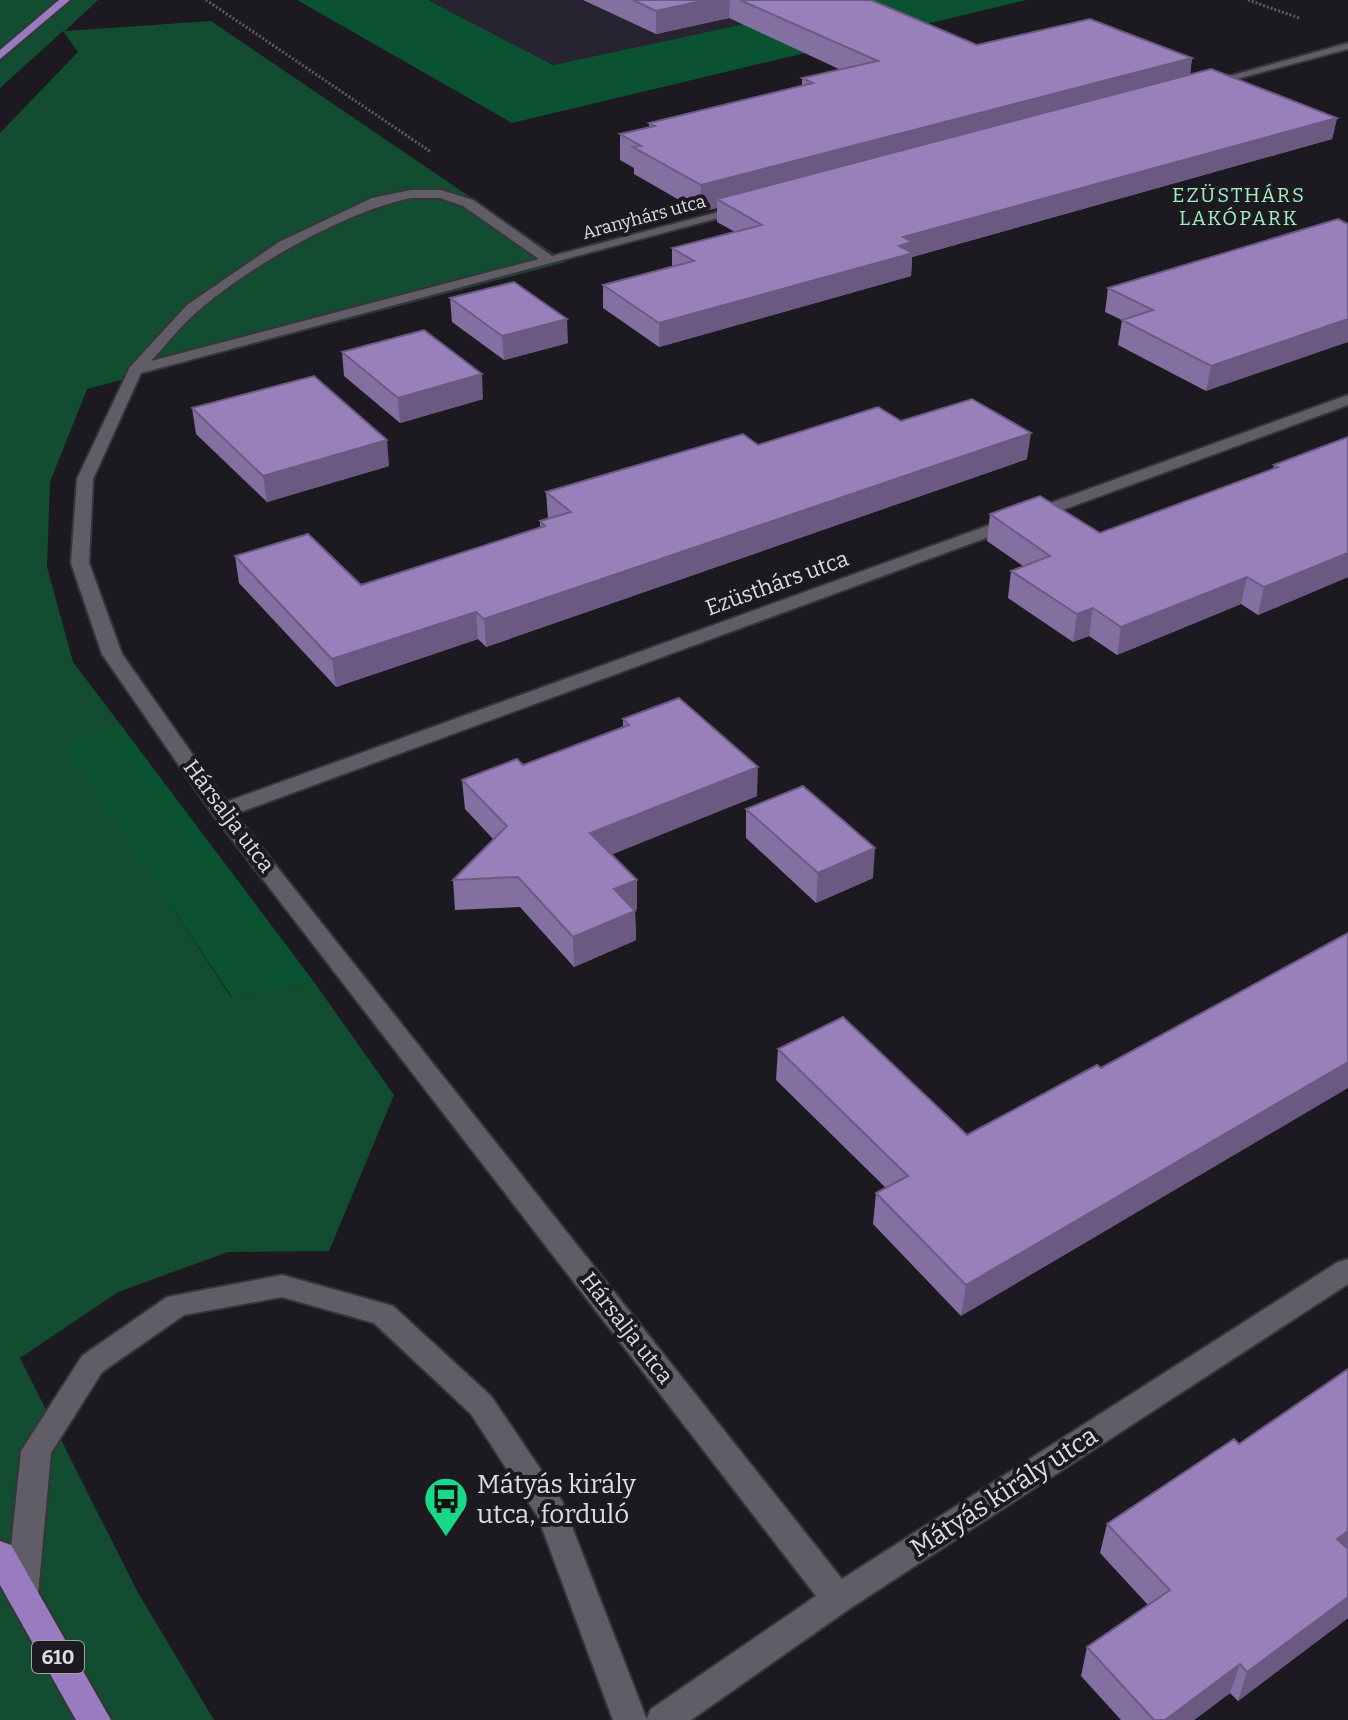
<svg xmlns="http://www.w3.org/2000/svg" width="1348" height="1720" font-family="Bitter,serif">
<rect width="100%" height="100%" fill="#1c1921"/>
<path fill="#282330" d="M428 0H856L553 65Z"/>
<path fill="#124d31" d="M0 0H98L65 31 211 21 566 262 87 389 50 482 47 567 73 662 120 724 68 747 231 997 314 982 394 1095 329 1251 228 1252 118 1292 20 1358 137 1591 214 1720H0V133L78 52 63 31 0 88Z"/>
<path fill="#0a5232" d="M297 0H428L553 65 856 0H1026L512 123Z
M120 724 314 982 232 997 66 747Z"/>
<g fill="none" stroke-linecap="round" stroke-linejoin="round">
<g stroke="#37353a" stroke-width="4">
<path id="service" d="M282 1275 393 1306 491 1396 562 1501 647 1720H613L538 1517 471 1414 374 1323 282 1297 184 1315 102 1372 51 1453 38 1595 33 1605 22 1609 11 1605 6 1595 21 1451 82 1356 167 1297Z"/>
</g>
<g stroke="#37353a" stroke-width="4">
<path id="minor" d="M1348 43V49L1203 88 1197 85Z
M411 190H441L473 200 552 256 745 205 752 209 141 373 93 479 89 563 122 654 226 802 1348 395V405L235 814 842 1579 1338 1262 1348 1259V1284L849 1609 691 1720H646L651 1709 816 1596 214 816 102 654 71 563 77 479 130 367 187 305 279 242 372 198ZM411 198H440L463 206 539 259 151 361C166 345 181 325 198 311 250 266 344 212 411 198Z"/>
</g>
<g stroke="#37353a" stroke-width="4">
<path id="primary" d="M59 0H70L0 59V50Z
M0 1541 11 1545 111 1720H76L0 1585Z"/>
</g>
<path stroke="#5e5b62" stroke-width="3" stroke-dasharray="2 2" stroke-linecap="butt" d="M206 0 431 152
M1248 0 1299 18"/>
<use href="#service" fill="#615d67" fill-rule="evenodd"/>
<use href="#minor" fill="#615d67" fill-rule="evenodd"/>
<use href="#primary" fill="#997cc0" fill-rule="evenodd"/>
</g>
<path fill="#836fa0" d="M583 0H871L977 45 1192 58 1190 75 1337 118 1332 139 912 257 911 276 659 347 603 308V285L672 266V248L735 232 717 222V208L700 212 634 174V168L620 160V134L649 127V123L802 86V78L841 70 729 18 656 34Z
M1338 219 1206 391 1118 345 1122 320 1105 312 1108 288Z
M450 298 568 343 504 360 452 322Z
M342 352 483 399 400 423 344 376Z
M192 408 389 466 267 502 196 434Z
M901 421 1027 459 486 647 478 639 336 687 239 583 235 556 361 585 540 528V521L548 519 546 492 758 445Z
M1348 437V577L1258 615 1241 604 1117 655 1089 636 1073 642 1008 598 1011 571 1023 566 987 541 990 514 1100 533 1273 469 1274 465Z
M623 719 757 796 612 854 637 880V909L635 910 636 940 574 967 520 907 455 910 453 880 493 839 465 809 462 780 523 765 623 727Z
M746 809 873 878 816 903 746 838Z
M778 1049 967 1135 1097 1065 961 1316 873 1224 876 1193 886 1188 776 1080Z
M1107 1524 1348 1618 1238 1701 1230 1693 1194 1720H1121L1081 1676 1087 1647 1148 1605 1100 1553Z"/>
<path fill="#6a5a82" d="M706 0H730L729 18 656 34V11Z
M1192 58 1188 82 717 199V208L700 212 701 185Z
M1337 118 1332 139 912 257 911 276 659 347V323L903 237Z
M567 319 568 343 504 360 502 336Z
M1348 319V342L1206 391 1211 366Z
M482 374 483 399 400 423 398 398Z
M1031 433 1027 459 486 647 484 619Z
M387 440 389 466 267 502 263 476Z
M1348 553V577L1258 615 1264 587Z
M1247 577 1241 604 1117 655 1121 627Z
M1093 608 1089 636 1073 642 1077 614Z
M476 612 478 639 336 687 332 659Z
M758 767 757 796 591 863 590 833Z
M875 848 873 878 816 903 818 873Z
M637 880V909L615 918 614 889Z
M635 911 636 940 574 967 573 937Z
M1348 1062V1088L961 1316 966 1285Z
M1348 1531V1552L1337 1539Z
M1348 1597V1618L1238 1701 1247 1672Z
M1240 1664 1230 1693 1194 1720H1165Z"/>
<path fill="#9881ba" stroke="#6a5a82" stroke-width="2" d="M633 0H706L656 11Z
M740 0H871L977 45 1090 19 1192 58 701 185 633 147 641 146 620 134 655 126 649 123 813 83 802 78 878 61Z
M1211 69 1337 118 903 237 912 242 899 246 913 253 659 323 603 285 694 261 672 248 762 225 717 199Z
M1338 219 1348 224V319L1211 366 1122 320 1153 310 1108 288Z
M514 282 567 319 502 336 450 298Z
M424 330 482 374 398 398 342 352Z
M314 376 387 440 263 476 192 408Z
M972 399 1031 433 484 619 476 612 332 659 235 556 308 534 361 585 545 526 540 521 571 512 546 492 743 434 758 445 878 407 901 421Z
M1348 437V553L1264 587 1247 577 1121 627 1093 608 1077 614 1011 571 1050 556 990 514 1040 496 1100 533 1278 467 1274 465Z
M679 698 758 767 590 833 637 880 614 889 635 911 573 937 518 877 453 880 507 826 462 780 517 759 523 765 629 725 623 719Z
M803 786 875 848 818 873 746 809Z
M1348 933V1062L966 1285 876 1193 908 1176 778 1049 843 1017 967 1135 1097 1065 1101 1068Z
M1348 1369V1531L1337 1539 1348 1549V1597L1247 1672 1240 1664 1165 1720H1154L1087 1647 1170 1590 1107 1524 1234 1439 1239 1444Z"/>
<defs>
<g id="bus-pin" transform="scale(2.3)"><path d="M0 17L-7.5 6A9.5 9.5 0 1 1 7.5 6Z" fill="#18d989" stroke="#1c1921"/><path d="M-5-6H5V4H4V6H2V4H-2V6H-4V4H-5ZM-3.5-4V0h7V-4ZM-3.5 1.2v1.5H-2V1.2ZM2 1.2v1.5H3.5V1.2Z" fill="#111"/></g>
</defs>
<g fill-rule="evenodd">
<use href="#bus-pin" x="446" y="1499"/>
</g>
<g text-anchor="middle" dominant-baseline="central" stroke-width="8" stroke-linejoin="round" paint-order="stroke">
<g font-size="18" fill="#dfdde2" stroke="#1c1921">
<text transform="translate(644 217) rotate(-15)">Aranyhárs utca</text>
</g>
<g font-size="20" letter-spacing="2" fill="#a1eec0" stroke="#1c1921">
<text x="1239" y="195">EZÜSTHÁRS<tspan x="1239" dy="23">LAKÓPARK</tspan></text>
</g>
<rect fill="#1c1921" stroke="#a4a2a8" stroke-width="2" x="32" y="1641" width="52" height="32" rx="6"/>
<g font-size="20" font-weight="bold" fill="#dfdde2">
<text x="58" y="1657">610</text>
</g>
<g font-size="22" fill="#dfdde2" stroke="#1c1921">
<text transform="translate(777 583) rotate(-20)">Ezüsthárs utca</text>
<text transform="translate(229 816) rotate(53)">Hársalja utca</text>
<text transform="translate(627 1328) rotate(52)">Hársalja utca</text>
</g>
<g font-size="26" fill="#dfdde2" stroke="#1c1921" text-anchor="start">
<text x="477" y="1484">Mátyás király<tspan x="477" dy="30">utca, forduló</tspan></text>
</g>
<g font-size="26" fill="#dfdde2" stroke="#1c1921">
<text transform="translate(1004 1492) rotate(-33)">Mátyás király utca</text>
</g>
</g>
</svg>
